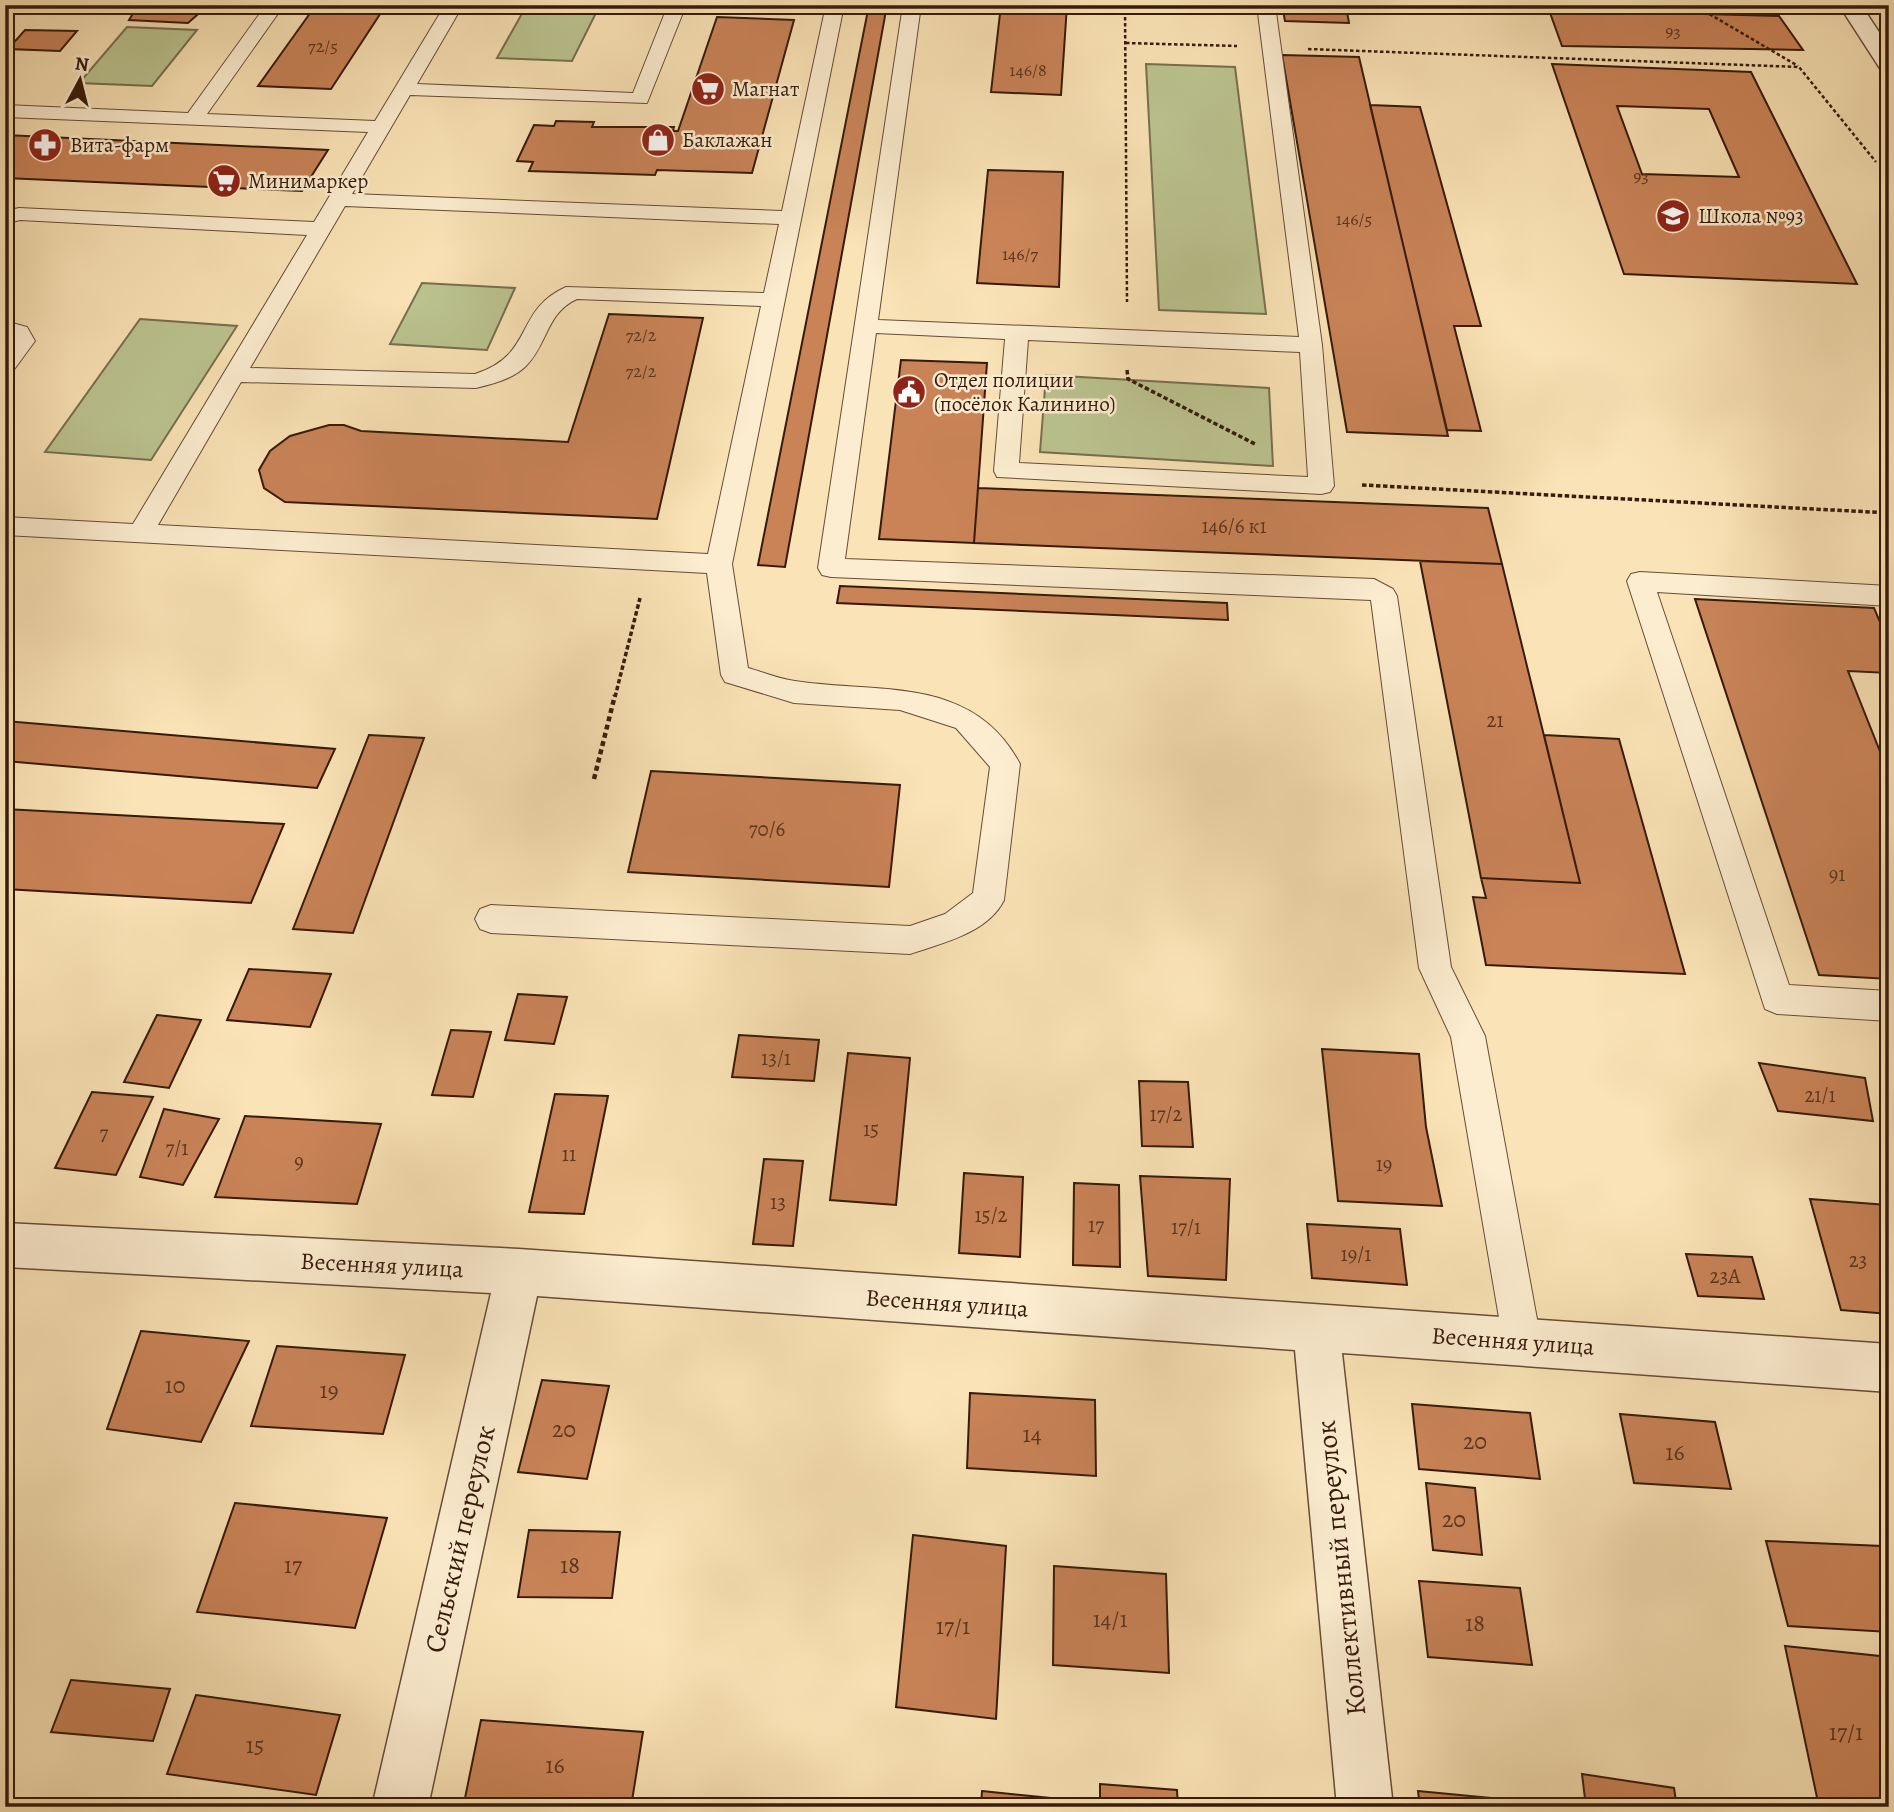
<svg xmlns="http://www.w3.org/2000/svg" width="1894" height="1812" font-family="Alegreya,serif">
<rect width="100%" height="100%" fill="#fae3b6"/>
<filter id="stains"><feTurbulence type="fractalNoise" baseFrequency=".00286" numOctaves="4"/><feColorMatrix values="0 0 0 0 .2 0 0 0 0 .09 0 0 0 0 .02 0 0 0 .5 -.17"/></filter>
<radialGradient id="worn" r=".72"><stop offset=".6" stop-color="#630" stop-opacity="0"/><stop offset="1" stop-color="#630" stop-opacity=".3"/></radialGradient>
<path fill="#bbc490" stroke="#786f4e" stroke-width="2" d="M524 10 596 13 572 61 497 58Z
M127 27 197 30 152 86 79 83Z
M1146 64 1235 67 1266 314 1159 310Z
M422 283 515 288 487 350 390 344Z
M140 319 237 326 151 460 45 452Z
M1046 375 1269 388 1273 466 1040 452Z"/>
<path fill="#c98357" stroke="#361a0b" stroke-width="2" fill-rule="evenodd" d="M138 5H155L205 8 188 23 129 20Z
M316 5H386L331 89 258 86Z
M869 5H887L785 567 758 565Z
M1001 5H1067L1061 95 991 92Z
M1282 5H1346L1349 23 1285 21Z
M1549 10 1779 16 1803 50 1562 46Z
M717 17 794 20 752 173 657 170 655 175 529 171 533 162 517 161 534 125 554 126 556 121 594 122 592 127H674L673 131H678Z
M25 30 77 31 60 51 8 49Z
M1282 55 1359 57 1448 436 1347 432Z
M1552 64 1751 72 1857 284 1624 274ZM1617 106 1709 109 1739 177 1642 174Z
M1370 105 1420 107 1481 326H1454L1481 431 1447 430Z
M5 135 328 150 302 191 5 178Z
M988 170 1063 172 1059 287 977 283Z
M609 314 703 318 657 519 285 502 264 488 259 470 270 451 290 436 329 425H344L361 431 568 442Z
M901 360 987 363 974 543 879 539Z
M978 488 1488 508 1502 564 974 543Z
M1420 561 1502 564 1580 883 1481 878Z
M840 586 1227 603 1228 620 837 603Z
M1695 599 1874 608 1889 643V673L1848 671 1889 774V979L1819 975Z
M5 721 335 749 317 788 5 761Z
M369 735 424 738 353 933 293 929Z
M1544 735 1619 739 1685 974 1486 965 1473 897 1486 898 1481 878 1580 883Z
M651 771 900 785 889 887 628 872Z
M5 809 284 824 251 903 5 889Z
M249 969 331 974 310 1027 227 1020Z
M518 994 567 997 554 1044 505 1040Z
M157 1015 201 1020 169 1088 124 1082Z
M451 1030 491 1032 473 1097 432 1095Z
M739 1035 819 1040 814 1081 732 1077Z
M1322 1049 1419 1054 1426 1127 1442 1206 1338 1201Z
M848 1053 910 1058 896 1205 830 1200Z
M1759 1063 1865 1078 1873 1121 1778 1111Z
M1139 1081 1188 1082 1193 1147 1142 1146Z
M92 1092 153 1097 116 1175 55 1168Z
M555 1094 608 1096 584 1214 529 1212Z
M164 1109 219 1119 183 1185 140 1177Z
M245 1116 381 1124 357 1204 215 1197Z
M764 1159 803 1161 793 1246 753 1244Z
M964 1173 1023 1177 1020 1257 959 1253Z
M1140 1176 1230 1179 1226 1280 1148 1276Z
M1074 1183 1119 1185 1120 1267 1073 1265Z
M1810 1199 1887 1205 1889 1314 1841 1310Z
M1307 1224 1400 1229 1407 1285 1312 1278Z
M1686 1254 1752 1257 1764 1299 1698 1296Z
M141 1331 249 1341 201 1442 107 1429Z
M277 1346 405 1355 383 1434 251 1426Z
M542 1380 609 1386 587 1479 518 1472Z
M970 1393 1095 1400 1096 1476 967 1468Z
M1412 1404 1530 1413 1540 1479 1419 1469Z
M1620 1414 1715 1422 1731 1489 1634 1483Z
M1426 1483 1475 1488 1482 1555 1433 1550Z
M235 1503 387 1518 355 1628 197 1612Z
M529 1530 620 1532 612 1598 518 1597Z
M913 1535 1006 1546 996 1719 896 1707Z
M1766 1541 1882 1546 1889 1568V1632L1788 1626Z
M1054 1566 1166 1574 1169 1673 1053 1665Z
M1419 1581 1520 1588 1532 1665 1428 1657Z
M1785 1646 1889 1657V1807H1819Z
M71 1680 170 1689 153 1741 51 1732Z
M196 1695 340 1715 316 1795 167 1774Z
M481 1720 643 1732 631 1807H581L465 1798Z
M1582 1774 1674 1788 1677 1807H1586Z
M1100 1784 1177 1790 1178 1807H1100Z
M982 1791 1080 1801V1807H981Z
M1418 1791 1522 1801 1523 1807H1420Z"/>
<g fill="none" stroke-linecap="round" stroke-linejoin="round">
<g stroke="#674c36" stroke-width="2">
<path id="service" d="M266 5H284L207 114 375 121 445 5H463L417 84 633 93 668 5H686L647 103 410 95 352 194 782 211 826 5H844L732 564 748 668C763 672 779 679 795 681 876 694 973 674 1020 764L1004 900C988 933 942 943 910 954L491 933 480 929 475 919 480 909 491 905 910 926 945 914 973 893 990 767 956 728 900 710 794 703 725 682 721 675 707 573 5 535V517L133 524 307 235 20 220 5 224V211L19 208 314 222 368 132 5 117V105L188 113ZM345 206 779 224 764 293 566 287C513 311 536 354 475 374L250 368ZM577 299 761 306 708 554 158 525 241 382 476 388C493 384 513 379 526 366 548 344 546 313 577 299Z
M903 5H921L878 320 1299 337 1257 5H1275L1322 345 1334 486 1330 492 1321 494 997 477 994 471 1005 339 876 333 845 559 1374 579 1393 589 1397 596 1451 967 1485 1036 1541 1341 1535 1354 1522 1360 1509 1354 1503 1341 1451 1037 1419 968 1371 600 831 577 822 575 818 568ZM1028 340 1300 352 1308 477 1019 463Z
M5 321 27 327 35 341 13 371 5 373V350L12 341 5 335Z
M1640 572 1889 586V606L1657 592 1789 985 1889 991V1021L1777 1014 1765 1009 1627 581 1631 574Z"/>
</g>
<g stroke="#674c36" stroke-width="3">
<path id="minor" d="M1839 5H1861L1889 47V72L1881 70Z
M5 1223 519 1249 1889 1344V1392L1342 1353 1393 1807H1337L1295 1350 537 1296 428 1807H372L491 1293 5 1267Z"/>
</g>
<path stroke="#361a0b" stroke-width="2.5" stroke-dasharray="3.5 2.5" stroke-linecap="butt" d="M1125 5 1127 302
M1694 5 1798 66
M1126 43 1237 46
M1308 49 1799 67 1876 162"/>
<path stroke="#361a0b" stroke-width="3.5" stroke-dasharray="4.5 2.5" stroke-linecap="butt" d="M1127 370 1128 379 1255 444
M1362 485 1889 513
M615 697 640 598"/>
<path stroke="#361a0b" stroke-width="4.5" stroke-dasharray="5 3.5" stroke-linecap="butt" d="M594 779 615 695"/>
<use href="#service" fill="#fcedd0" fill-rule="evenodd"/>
<use href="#minor" fill="#fcedd0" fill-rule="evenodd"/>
</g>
<defs>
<g id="supermarket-disc" transform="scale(1.75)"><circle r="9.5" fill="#8f2418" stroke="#fcedd0"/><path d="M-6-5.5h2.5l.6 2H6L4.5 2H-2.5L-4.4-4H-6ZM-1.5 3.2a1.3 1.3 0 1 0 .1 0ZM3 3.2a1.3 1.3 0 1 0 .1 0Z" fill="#fff"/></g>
<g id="shop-disc" transform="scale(1.75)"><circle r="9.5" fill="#8f2418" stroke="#fcedd0"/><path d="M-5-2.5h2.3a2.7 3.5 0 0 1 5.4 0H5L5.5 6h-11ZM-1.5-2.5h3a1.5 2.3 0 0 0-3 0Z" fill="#fff"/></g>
<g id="pharmacy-disc" transform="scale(1.75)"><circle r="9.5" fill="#8f2418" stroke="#fcedd0"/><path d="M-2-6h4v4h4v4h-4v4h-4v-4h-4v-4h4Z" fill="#fff"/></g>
<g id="school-disc" transform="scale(1.75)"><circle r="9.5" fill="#8f2418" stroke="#fcedd0"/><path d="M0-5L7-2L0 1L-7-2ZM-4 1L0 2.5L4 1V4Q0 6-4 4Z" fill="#fff"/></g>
<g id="civic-disc" transform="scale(1.75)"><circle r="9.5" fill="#8f2418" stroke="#fcedd0"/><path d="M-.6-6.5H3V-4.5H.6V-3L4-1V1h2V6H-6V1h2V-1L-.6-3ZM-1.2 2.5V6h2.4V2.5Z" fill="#fff"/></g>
</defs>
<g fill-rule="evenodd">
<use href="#supermarket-disc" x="708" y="89"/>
<use href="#shop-disc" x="658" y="140"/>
<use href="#pharmacy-disc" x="45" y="145"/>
<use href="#supermarket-disc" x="224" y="181"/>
<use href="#school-disc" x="1673" y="216"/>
<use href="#civic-disc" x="909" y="392"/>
</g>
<g text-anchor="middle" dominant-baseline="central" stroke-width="5" stroke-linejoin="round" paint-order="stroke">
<g font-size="18" fill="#5b341e">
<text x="1673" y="31">93</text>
<text x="323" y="46">72/5</text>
<text x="1028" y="70">146/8</text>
<text x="1641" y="176">93</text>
<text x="1354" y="219">146/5</text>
<text x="1020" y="254">146/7</text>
<text x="641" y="335">72/2</text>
<text x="641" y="371">72/2</text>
</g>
<g font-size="21" fill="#361a0b" stroke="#fcedd0" text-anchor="start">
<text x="732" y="89">Магнат</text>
<text x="682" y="140">Баклажан</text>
<text x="70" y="145">Вита-фарм</text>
<text x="248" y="181">Минимаркер</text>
<text x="1698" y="216">Школа №93</text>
<text x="934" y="380">Отдел полиции<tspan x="934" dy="24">(посёлок Калинино)</tspan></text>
</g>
<g font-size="21" fill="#5b341e">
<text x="1234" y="526">146/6 к1</text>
<text x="1495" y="720">21</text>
<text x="767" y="829">70/6</text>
<text x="1837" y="874">91</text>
<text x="776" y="1058">13/1</text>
<text x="1820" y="1095">21/1</text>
<text x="1166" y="1114">17/2</text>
<text x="871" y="1129">15</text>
<text x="104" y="1133">7</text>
<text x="177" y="1148">7/1</text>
<text x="569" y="1154">11</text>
<text x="299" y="1161">9</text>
<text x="1384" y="1164">19</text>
<text x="778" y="1202">13</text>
<text x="991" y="1215">15/2</text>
<text x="1096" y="1225">17</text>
<text x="1186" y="1227">17/1</text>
<text x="1356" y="1254">19/1</text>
<text x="1858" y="1260">23</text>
<text x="1725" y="1276">23А</text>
</g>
<g font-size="24" fill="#361a0b" stroke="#fcedd0">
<text transform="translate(382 1265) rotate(3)">Весенняя улица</text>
<text transform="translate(947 1303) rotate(4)">Весенняя улица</text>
<text transform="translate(1513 1341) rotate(4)">Весенняя улица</text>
</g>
<g font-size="24" fill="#5b341e">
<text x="175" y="1385">10</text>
<text x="329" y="1390">19</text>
<text x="564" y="1429">20</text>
<text x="1032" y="1434">14</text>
<text x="1475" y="1441">20</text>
<text x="1675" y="1452">16</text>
<text x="1454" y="1519">20</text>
<text x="293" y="1565">17</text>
<text x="570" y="1565">18</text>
<text x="1110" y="1619">14/1</text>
<text x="1475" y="1623">18</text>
<text x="953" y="1626">17/1</text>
<text x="1846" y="1732">17/1</text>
<text x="255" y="1745">15</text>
<text x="555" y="1765">16</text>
</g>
<g font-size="28" fill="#361a0b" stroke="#fcedd0">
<text transform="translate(460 1539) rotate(-77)">Сельский переулок</text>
<text transform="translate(1341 1568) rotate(-96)">Коллективный переулок</text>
</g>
</g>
<rect width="1894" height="1812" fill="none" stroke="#fae3b6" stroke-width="28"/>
<rect x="7" y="7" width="1880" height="1798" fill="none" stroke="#361a0b" stroke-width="3.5"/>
<rect x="14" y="14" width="1866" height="1784" fill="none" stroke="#361a0b" stroke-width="2"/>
<g transform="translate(80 80) rotate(7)" stroke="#fcedd0" stroke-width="5" paint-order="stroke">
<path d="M0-5L12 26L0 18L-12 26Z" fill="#361a0b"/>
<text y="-10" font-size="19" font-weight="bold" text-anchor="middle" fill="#361a0b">N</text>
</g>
<rect width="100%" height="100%" filter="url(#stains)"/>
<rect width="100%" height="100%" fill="url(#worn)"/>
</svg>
